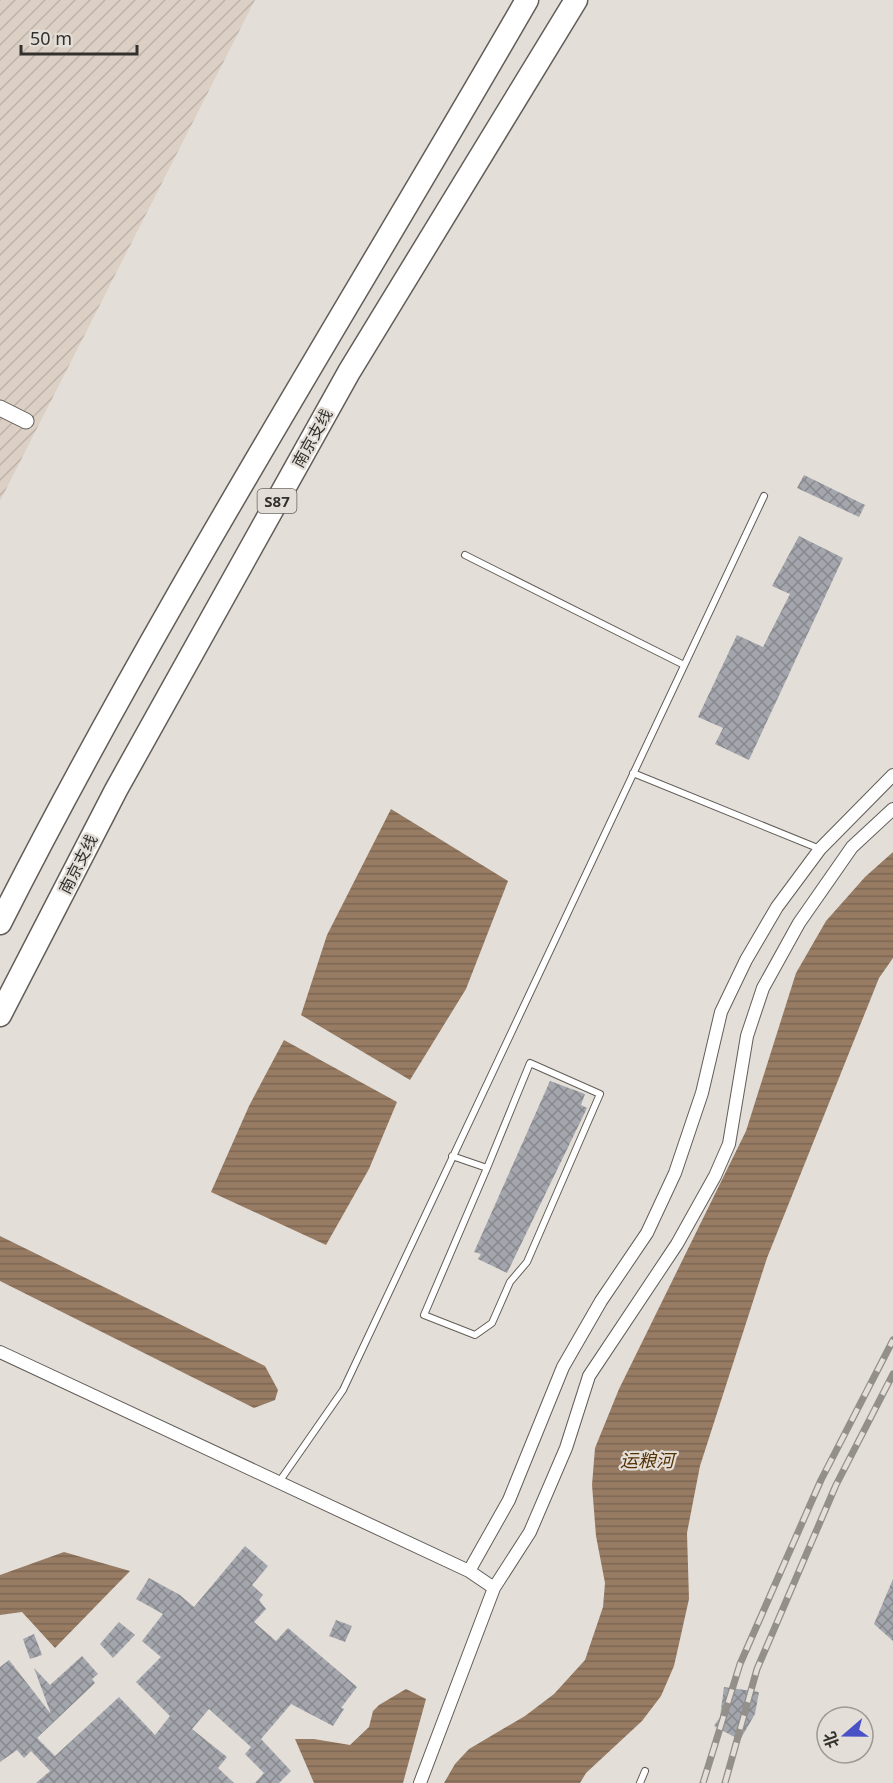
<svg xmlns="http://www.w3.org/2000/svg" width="893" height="1783" font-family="'Noto Sans','Noto Sans SC',sans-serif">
<defs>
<pattern id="industrial-furrows" width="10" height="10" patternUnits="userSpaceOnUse" patternTransform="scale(1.5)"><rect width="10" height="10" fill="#dcd0c5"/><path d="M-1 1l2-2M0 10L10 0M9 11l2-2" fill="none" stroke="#bdb3aa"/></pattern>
<pattern id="water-rules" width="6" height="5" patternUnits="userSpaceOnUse" patternTransform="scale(1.5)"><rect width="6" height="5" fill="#977c63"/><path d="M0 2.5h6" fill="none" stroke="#7c6652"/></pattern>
<pattern id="building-cross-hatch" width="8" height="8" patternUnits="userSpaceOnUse" patternTransform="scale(1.5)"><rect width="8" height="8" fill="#a4a6ad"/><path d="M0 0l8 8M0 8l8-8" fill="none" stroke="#86888d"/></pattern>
</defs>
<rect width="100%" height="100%" fill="#e4ded8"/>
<path fill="url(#industrial-furrows)" d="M0 0H255L0 501Z"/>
<path fill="url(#water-rules)" d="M391 809 508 881 466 989 410 1080 301 1015 327 935Z
M893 852V958L879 978 767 1258 700 1466 687 1533 689 1599 674 1666 661 1696 642 1721 586 1773 580 1783H444L455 1764 469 1749 525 1716 554 1694 585 1660 603 1607 605 1583 596 1536 592 1485 595 1448 619 1389 746 1131 796 973 826 921 865 877Z
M284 1040 397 1102 369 1169 326 1245 211 1192 249 1106Z
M0 1236 265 1366 278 1390 275 1400 254 1408 0 1281Z
M64 1552 130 1571 55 1648 22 1612 0 1615V1575Z
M406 1689 426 1699 403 1783H314L295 1739H314L350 1745 369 1727 373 1711 379 1705Z"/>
<path fill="url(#building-cross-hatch)" d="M804 475 865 505 859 517 797 488Z
M799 536 843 558 749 760 715 744 723 728 698 717 737 635 763 647 790 594 772 586Z
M550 1081 585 1094 581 1105 587 1108 507 1273 478 1259 481 1254 474 1252Z
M245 1546 268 1566 252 1585 263 1595 259 1600 266 1609 254 1622 276 1641 288 1628 357 1687 341 1708 344 1709 333 1726 291 1704 261 1739 291 1771 279 1783H255L264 1773 245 1754 251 1747 209 1709 192 1729 227 1757 218 1768 234 1783H36L50 1771 31 1751 24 1758 17 1750 0 1762V1667L9 1660 51 1714 34 1668 50 1685 82 1656 98 1674 92 1679 95 1683 37 1738 55 1756 119 1697 155 1735 170 1716 136 1682 161 1657 142 1641 163 1614 136 1599 149 1578 180 1595 194 1607Z
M893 1579V1641L874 1624Z
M336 1620 352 1626 345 1642 329 1636Z
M119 1622 135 1635 113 1658 100 1644Z
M34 1634 42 1655 30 1659 23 1639Z
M724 1687 759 1692 755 1714 740 1740 714 1726 720 1717Z"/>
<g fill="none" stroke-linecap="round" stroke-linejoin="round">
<g stroke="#625d58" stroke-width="8">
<path id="service" d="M465 555 684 665
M633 773 820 849
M452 1156 487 1168 424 1315 475 1335 492 1323 510 1282 527 1262 600 1094 530 1063 487 1168
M279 1482 343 1390 764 496
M640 1783 645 1771"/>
</g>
<g stroke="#625d58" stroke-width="14">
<path id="minor" d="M0 1352 469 1571 494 1588
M469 1571 509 1500 563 1367 601 1301 647 1233 675 1173 702 1093 721 1012 746 960 777 907 820 849 893 775
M420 1783 494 1588 530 1532 566 1448 589 1376 677 1244 715 1176 729 1144 747 1036 763 988 799 923 852 847 893 809"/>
</g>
<g stroke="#625d58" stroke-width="17">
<path id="tertiary" d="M0 408 26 421"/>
</g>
<g stroke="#625d58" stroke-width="25">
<path id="motorway" d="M0 923C160 607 350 307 527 0
M0 1015 116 790 349 372 576 0"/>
</g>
<use href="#service" stroke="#fff" stroke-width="6"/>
<use href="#minor" stroke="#fff" stroke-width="12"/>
<use href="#tertiary" stroke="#fff" stroke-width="15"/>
<use href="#motorway" stroke="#fff" stroke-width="22"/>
<g stroke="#938f8a" stroke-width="7">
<path id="rail" d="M703 1783 740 1664 821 1480 893 1340
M725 1783 757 1669 836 1485 893 1374"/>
</g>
<use href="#rail" stroke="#e4ded8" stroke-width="4.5" stroke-dasharray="14" stroke-linecap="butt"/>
</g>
<g text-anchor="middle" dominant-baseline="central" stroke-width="4.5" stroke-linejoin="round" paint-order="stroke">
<rect fill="#e4ded8" stroke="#686561" stroke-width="1.5" x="257.5" y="489" width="39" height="24" rx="4.5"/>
<g font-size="15" font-weight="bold" fill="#33312e">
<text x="277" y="501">S87</text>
</g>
<g font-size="16" fill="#33312e" stroke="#e4ded8">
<text transform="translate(312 438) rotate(-61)">南京支线</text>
<text transform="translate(78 864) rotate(-63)">南京支线</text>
</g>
<g font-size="18" font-style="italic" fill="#553000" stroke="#e4ded8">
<text x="647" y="1460">运粮河</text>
</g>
</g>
<g transform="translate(845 1735) rotate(250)"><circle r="28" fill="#e4ded8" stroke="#9d9994" stroke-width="1.5"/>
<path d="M0-4.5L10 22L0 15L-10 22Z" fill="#4951c7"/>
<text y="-9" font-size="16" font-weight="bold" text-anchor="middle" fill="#33312e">北</text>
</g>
<path d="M21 45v9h116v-9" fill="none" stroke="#33312e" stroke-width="3"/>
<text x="30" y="45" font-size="18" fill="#33312e" stroke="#e4ded8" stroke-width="4.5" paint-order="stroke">50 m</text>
</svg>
